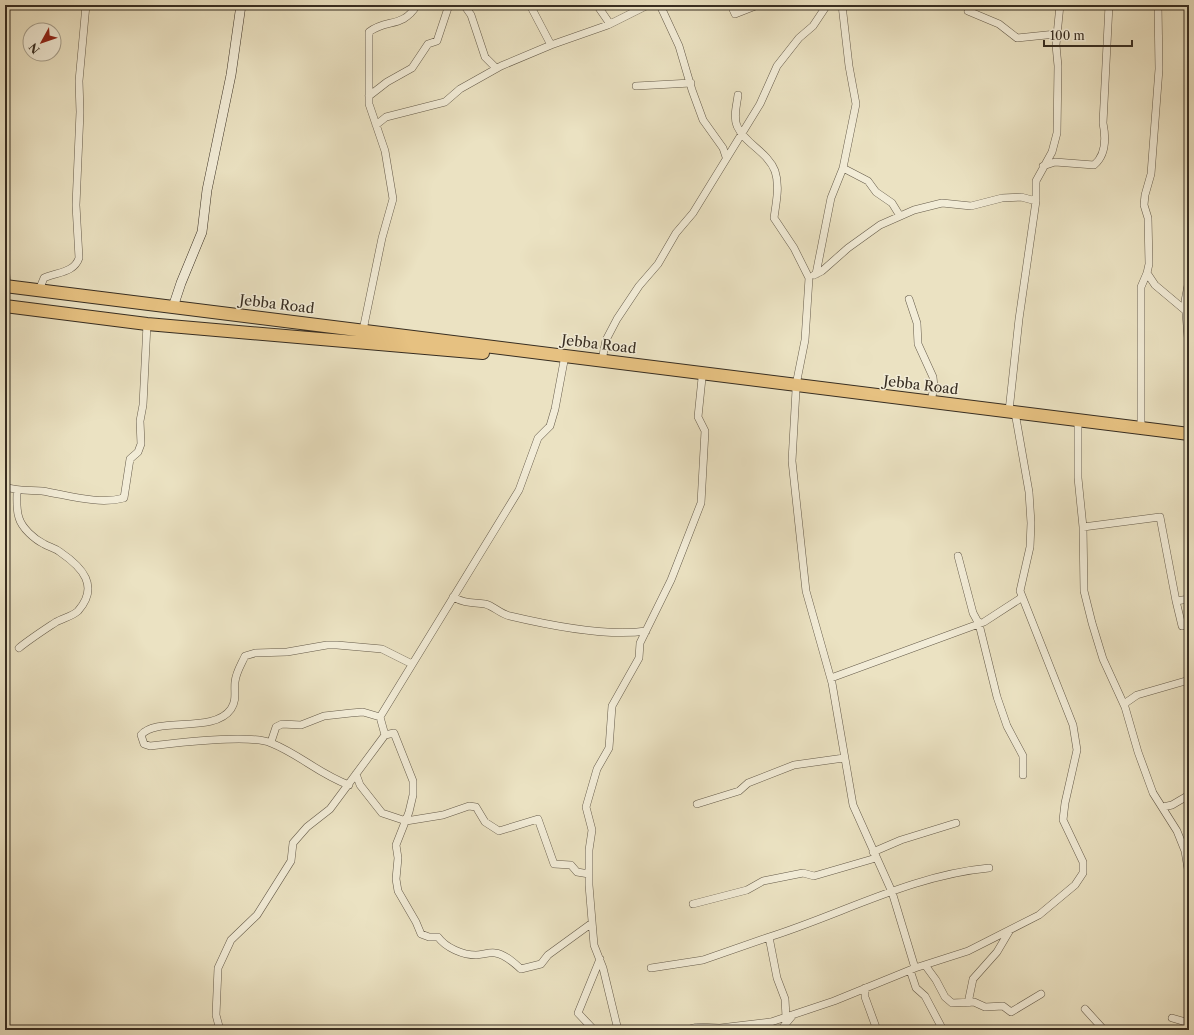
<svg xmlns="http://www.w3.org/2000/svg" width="1194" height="1035" font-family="'Libre Caslon Text',serif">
<rect width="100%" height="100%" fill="#ebe2c2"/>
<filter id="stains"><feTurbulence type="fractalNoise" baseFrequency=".005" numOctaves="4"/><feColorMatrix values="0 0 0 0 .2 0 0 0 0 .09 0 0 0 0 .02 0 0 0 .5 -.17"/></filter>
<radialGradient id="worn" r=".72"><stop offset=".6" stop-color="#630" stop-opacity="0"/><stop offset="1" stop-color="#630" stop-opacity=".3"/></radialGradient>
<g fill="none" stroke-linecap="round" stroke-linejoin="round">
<g stroke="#645a49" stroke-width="8">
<path id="street" d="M464 5 471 15 485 57 496 68
M530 5 551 45
M597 5 610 24
M660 5 679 46 692 90 703 120 723 148 726 157
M731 5 735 14 758 5
M968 11 999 24 1017 38 1056 34
M636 86 691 83
M738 95C737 104 733 116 737 126 745 144 768 152 775 171 780 186 776 203 774 218L794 248 809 278 805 340 796 385
M369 96 387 82 412 68 428 44 437 41 449 5
M376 125 386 117 445 102 460 89 501 66 551 45 608 25 648 5
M1043 166 1055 162 1094 165C1106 155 1106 138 1103 123L1109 5
M843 168 868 181 876 192 892 203 900 216
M5 261 7 286
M1147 273 1155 285 1186 311
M816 274 831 198 843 168 856 104 849 66 842 5
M814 275 822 271 848 248 880 225 914 210 942 203 971 206 1002 198 1021 197 1036 201
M1189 280 1185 301 1189 350
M39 290 44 278C57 272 74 273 79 258L76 205 80 112 79 81 86 5
M909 299 917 323 918 344 933 377 934 387 931 401
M363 330 382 238 393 199 385 151 369 104V32C387 18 402 29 417 5
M602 360 606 340 617 319 639 286 658 264 676 233 693 213 760 104 777 66 799 38 813 26 827 5
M796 390 792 461 806 591 832 683 853 805 892 892 915 968
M1009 411 1019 319 1036 201V181L1052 152 1057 133 1058 66 1056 45 1060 5
M1078 426V478L1083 527 1084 591 1092 623 1103 659 1125 707 1138 752 1153 793 1177 831 1185 851 1189 875
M1141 427V287L1147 273 1149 264 1148 218 1144 205 1145 195 1151 174 1159 69 1158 5
M5 487C18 491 29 490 42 491 68 495 98 505 124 498L130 459 138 452 141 444 140 421 143 405 147 324
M17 491C17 499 16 510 19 518 22 528 34 539 44 544 49 547 55 548 60 552 82 567 100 586 78 611 73 616 63 618 56 622 44 630 30 639 19 648
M1083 527 1160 517 1176 601
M958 556 973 613 979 624 997 697 1007 726 1023 756V775
M453 597C466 604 472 602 485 604 494 606 500 614 510 616 548 625 607 637 646 631
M1182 626 1176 601 1189 599
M831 678 984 622 1021 598
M1124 704 1137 695 1189 680
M385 735 394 733 413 781V795L409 812 396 845 398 858 396 879 398 891 416 922 421 934 429 937H438C446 948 463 955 476 955 482 955 489 952 495 953 505 954 514 963 521 969L541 964 548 955 592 923
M271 742 276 727 282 724 301 725 324 716 351 713 363 712 380 717
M356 774 360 785 382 813 406 821 443 815 469 806 476 807 485 822 499 831 538 819 554 864 571 865 577 872 589 874
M349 785C319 774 299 754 271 743 251 734 174 743 150 746L144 744 141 735C157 716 214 734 231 709 237 700 234 692 235 682 236 672 241 665 245 656L255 653 287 652 327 645H337L382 649 412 664
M697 804 739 791 748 783 794 765 844 758
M1163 807 1172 805 1189 795
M873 852 901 840 956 823
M693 904 747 890 763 881 803 873 814 876 876 858
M925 965 936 980 945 997 952 1003 974 1002 985 1007 1003 1006 1011 1012 1041 994
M651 968 703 960 769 937
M910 970 916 988 925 996 943 1030
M865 988V997L877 1030
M968 1003 973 979 997 952 1010 930
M1085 1009 1104 1030
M786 1017 785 999 777 978 769 937C842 914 912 875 989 868
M1172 1018 1189 1023
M220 1030 216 1015 218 968 231 940 257 915 291 861 293 843 307 827 330 809 385 735 380 717 519 490 538 438 550 426 555 409 564 361
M594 1030 578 1013 600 959
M618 1030 603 968 594 945 589 885V850L592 830 586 807 597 769 609 748 612 706 639 658 640 643 671 580 701 503 705 431 698 417 702 378
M686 1030 697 1027 720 1028 771 1022 834 1001 915 968 968 951 1039 915 1075 885 1083 873V862L1063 820 1065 803 1077 750 1073 725 1020 591 1030 547 1031 523 1029 492 1016 418
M783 1030V1027L793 1015"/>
</g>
<g stroke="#372d21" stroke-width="10">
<path id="secondary" d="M173 307 181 283 202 232 207 190 231 75 241 5"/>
</g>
<g stroke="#372d21" stroke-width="14">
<path id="highway" d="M5 286 1189 434
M5 306 147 324 483 353"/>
</g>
<use href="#street" stroke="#f2ecd7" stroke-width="7"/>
<use href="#secondary" stroke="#f2ecd7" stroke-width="9"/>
<use href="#highway" stroke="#e6c181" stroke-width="12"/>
</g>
<g text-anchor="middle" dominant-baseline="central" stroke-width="3" stroke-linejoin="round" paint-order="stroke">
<g font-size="14" fill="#372d21" stroke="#f2ecd7">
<text transform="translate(277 304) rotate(7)">Jebba Road</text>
<text transform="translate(599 344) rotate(7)">Jebba Road</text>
<text transform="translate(921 385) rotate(7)">Jebba Road</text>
</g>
</g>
<rect width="1194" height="1035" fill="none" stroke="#ebe2c2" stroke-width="20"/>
<rect x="6" y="6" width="1182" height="1023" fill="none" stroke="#372d21" stroke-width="2"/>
<rect x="10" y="10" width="1174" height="1015" fill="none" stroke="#372d21"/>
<g transform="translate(42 42) rotate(230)"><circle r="19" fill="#f2ecd7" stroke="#a7a08e"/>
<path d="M0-3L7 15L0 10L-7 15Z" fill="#8f2418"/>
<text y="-6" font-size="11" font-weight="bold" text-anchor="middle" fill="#372d21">N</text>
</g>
<path d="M1044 40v6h88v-6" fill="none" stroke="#372d21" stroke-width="2"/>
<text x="1050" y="40" font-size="12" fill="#372d21" stroke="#f2ecd7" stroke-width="3" paint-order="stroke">100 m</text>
<rect width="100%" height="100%" filter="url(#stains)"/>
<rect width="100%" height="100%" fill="url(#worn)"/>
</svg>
